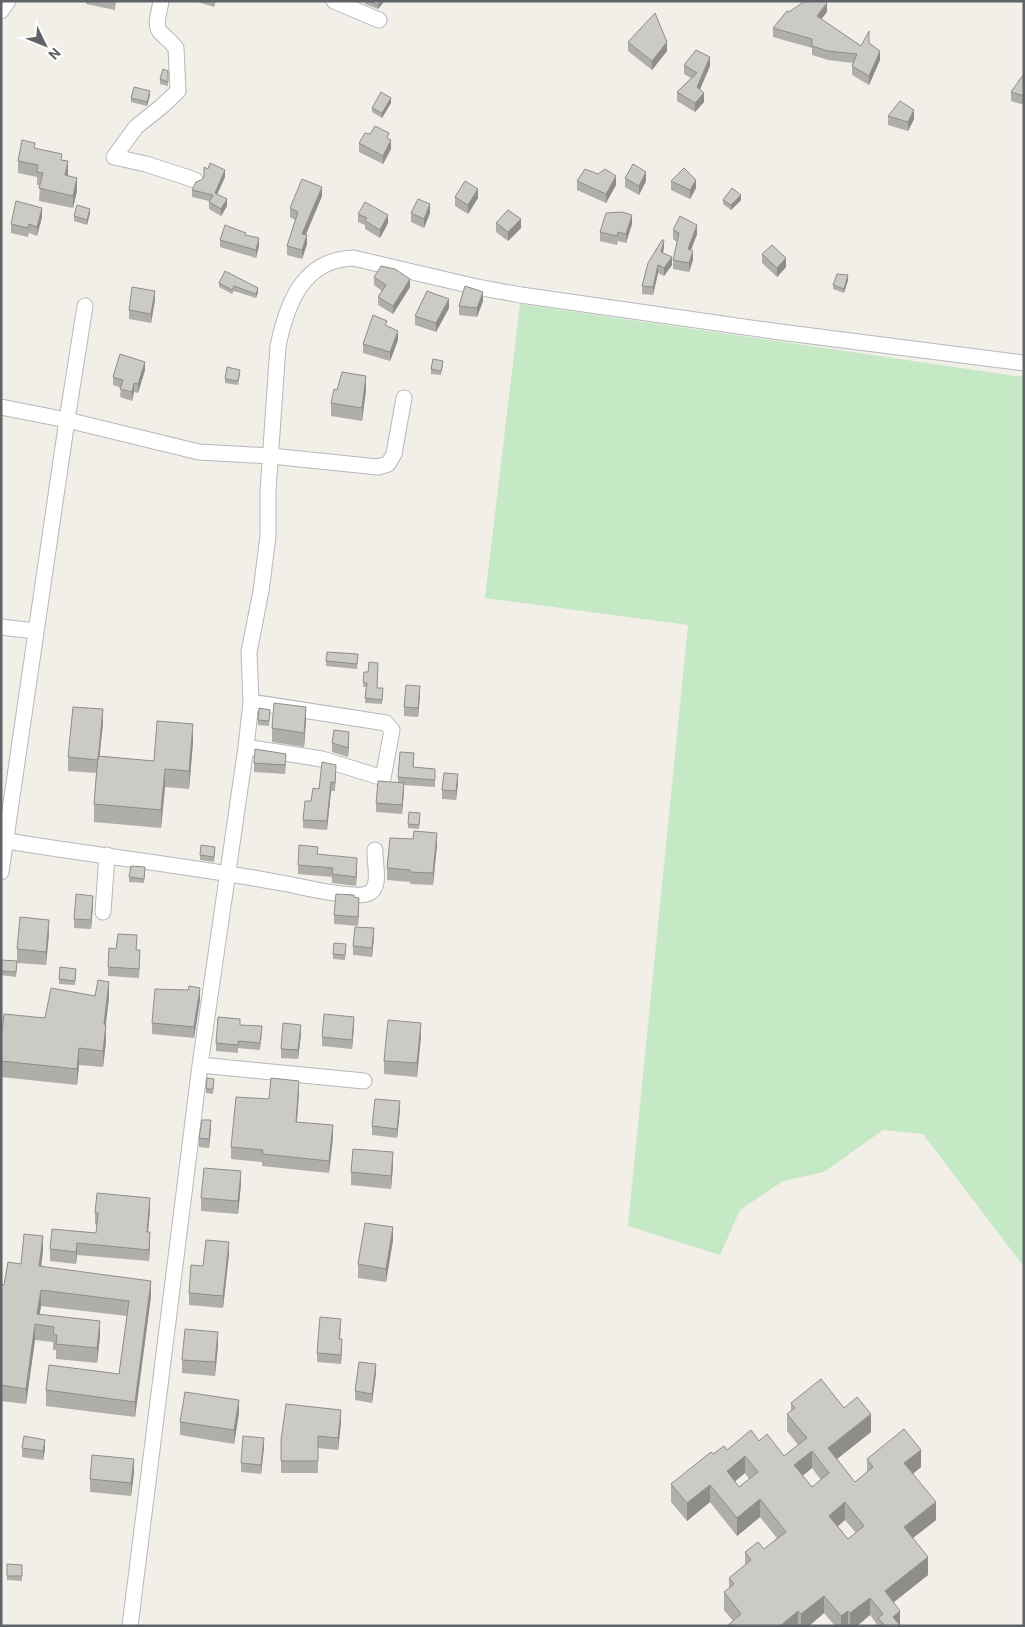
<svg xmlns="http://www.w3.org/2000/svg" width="1025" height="1627" font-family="Roboto,sans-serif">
<rect width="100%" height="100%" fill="#f1efe8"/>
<path fill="#c5e8c5" d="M520 304 1024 377V1267L923 1134 883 1130 824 1172 783 1181 740 1210 720 1255 628 1226 688 625 485 598Z"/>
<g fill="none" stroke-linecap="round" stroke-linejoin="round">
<g stroke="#b5b8bc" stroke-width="17">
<path id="minor" d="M161 1C160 11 153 26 161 33 166 38 172 42 176 48L178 91 161 107 136 127 114 157 146 164 195 180
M334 1 379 20
M1 11 8 1
M1 407 67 420 199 452 271 456 378 467 388 464 394 454 404 398
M1 627 35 631
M246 747 322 759 383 778 392 730 386 723 251 702
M1 840C96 856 192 866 287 884 303 887 356 900 369 893 382 887 374 862 375 850
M1 872 67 420 85 306
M103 912 107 855
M200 1065 364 1081
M130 1626 200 1065 246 747 251 702 249 652 261 591 268 536V491L278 346C287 303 303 260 353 258L477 287 521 295 780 332 1024 363"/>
</g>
<use href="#minor" stroke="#fff" stroke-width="15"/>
</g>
<path fill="#afaea9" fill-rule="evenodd" d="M86 1H116L115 10 86 4Z
M195 1H216L214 7Z
M365 1H383V3L378 9 365 4Z
M789 12H827L821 19 861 46 869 43 880 60 869 85 852 75V66L853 63 828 60 812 55V48L773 37V28Z
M628 42 667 51 652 70 628 51Z
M684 65 710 66 700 89 704 102 695 112 677 101V92L691 78 684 74Z
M168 71V86L160 84V79Z
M1024 76V105L1011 101V92Z
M150 95 147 106 131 102V98Z
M391 103 382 118 372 112V108Z
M888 116 914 119 908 131 888 125Z
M389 139 391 149 383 164 359 152V143Z
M35 148 62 160 68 174 67 176 77 191 73 208 39 201 40 185H37V177L18 173V161Z
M225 177 217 194 227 206 221 216 209 209V201L192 197V190Z
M625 178 646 181 639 195 625 187Z
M577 181 616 185 606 203 577 190Z
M671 181 696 188 690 199 671 190Z
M322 196 306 235 307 244 302 259 287 255V246L295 220 290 217V208Z
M455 197 478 198 468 214 455 206Z
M723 200H741L731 210 723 204Z
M90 213 87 225 74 221V216Z
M411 213H430L424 228 411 222Z
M358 214 388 223 380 238 365 229V225L358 222Z
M42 217 37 236 29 233 28 237 11 233V224Z
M496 223 521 228 508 241 496 232Z
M632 224 626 243 618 241 617 245 600 241V232Z
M673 230 697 234 691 250 693 260 689 272 673 269V260L677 242 673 239Z
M246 235 259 246 256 258 220 247V240Z
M664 248 663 252 672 265 664 276 658 273 653 295 642 294V286Z
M762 254 786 267 777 277 762 263Z
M374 277 410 287 393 314 378 305V297L382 291 374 285Z
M848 280 844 293 833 289V285Z
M219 283 258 292 256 298 234 291 232 294 219 287Z
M155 300 151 323 129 319V310Z
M483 301 477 317 459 315V306Z
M449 308 436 332 415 325V316Z
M398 340 390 361 363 353V344Z
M443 365 441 375 431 374V369Z
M145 370 138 393 134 392 132 401 120 397 121 388 113 385V377Z
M240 374 238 385 225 383V379Z
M337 390H366L362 421 331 416V403Z
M358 659 357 669 326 666V661Z
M364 672 377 688 383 693 382 704 365 703 366 687H363Z
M420 695 418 717 404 716V707Z
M270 714 269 726 258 725V720Z
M306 720 304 747 272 742V728Z
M103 723 99 756 154 761 193 742 189 789 165 787 161 828 94 822V804L96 773 68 771V757Z
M349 741 348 757 332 752V743Z
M414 761 413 767 435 776V787L404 785 402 814 376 812V803L398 783V777Z
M254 763H286L285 774 254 772Z
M336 773 335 791H331L327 830 303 828V820L311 801 319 789Z
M458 783 456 800 442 799V790Z
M420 818 419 829 408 828V824Z
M437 845 433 885 410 884V882L387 880V868Z
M215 851 214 862 200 860V855Z
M318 854 357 867 356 886 332 883V877L298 874V865Z
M145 872 144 883 129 882V877Z
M93 905 91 929 74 928V919Z
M359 907 358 926 334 924V915Z
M49 933 46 965 17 963 16 977 1 975V960L17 961V949Z
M374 937 372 957 353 955V946Z
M137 944 136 950 140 959 139 978 108 976V967L116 949Z
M346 949 345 960 333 959V954Z
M76 973 75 985 59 984V979Z
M109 998 105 1024 106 1041 103 1067 79 1065 77 1085 1 1077V1038L45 1018Z
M200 1000 194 1038 152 1034V1023Z
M240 1025 262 1034 260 1050 238 1048V1053L216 1051V1043Z
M354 1026 352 1049 322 1046V1037Z
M301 1034 298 1059 281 1058V1049Z
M421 1036 417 1077 384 1074V1061Z
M214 1083 213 1094 206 1093V1089Z
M299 1092 297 1122 333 1137 329 1173 262 1166V1162L231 1159V1147L269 1099Z
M400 1110 397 1138 372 1135V1126Z
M211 1129 209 1148 199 1147V1138Z
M393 1166 391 1189 351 1185V1172Z
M241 1184 238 1214 201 1211V1198Z
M150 1210 148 1232 150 1244 149 1261 77 1255 76 1264 50 1261V1249L96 1233 97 1225 95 1224V1213Z
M393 1240 386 1282 358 1278V1264Z
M43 1251 41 1267 151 1296 135 1417 46 1406V1390L119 1374 127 1316 41 1306 39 1315 100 1336 97 1363 56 1359V1350H53V1342L35 1340 26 1404 1 1401V1284L4 1285 21 1264Z
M229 1254 223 1308 189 1305V1293L203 1266Z
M341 1328 340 1339 342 1348 341 1364 317 1362V1353Z
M218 1345 215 1376 182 1373V1360Z
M376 1373 372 1403 355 1400V1391Z
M791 1403 844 1408 871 1432 837 1459 855 1482 867 1472V1459L921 1467 913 1474 936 1520 913 1538 928 1575 894 1602 900 1626H878L870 1615 857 1626H835L824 1613 809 1626H727L733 1621 724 1610V1592L729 1589V1578L745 1565V1552L764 1549 777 1538 760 1517 737 1536 710 1502 687 1521 671 1502V1484L713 1454 727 1450 784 1456 798 1445 787 1431V1414L791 1411ZM812 1468 821 1480 812 1487 802 1476ZM745 1473 749 1479 739 1487 735 1481ZM845 1520 856 1533 848 1539 838 1526Z
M239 1413 234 1444 180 1435V1422Z
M341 1422 338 1450 318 1448V1473H281V1440Z
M264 1447 261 1474 241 1472V1463Z
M22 1448 45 1449 43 1460 22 1457Z
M134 1472 131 1496 90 1492V1479Z
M7 1564 22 1565V1581L7 1580Z"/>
<path fill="#8f8d8a" d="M380 1H383V3L378 9V5Z
M827 3V12L817 25V16Z
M667 42V51L652 70V61Z
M880 51V60L869 85V76Z
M710 57V66L697 96V87Z
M150 91V95L147 106V102Z
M704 93V102L695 112V103Z
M391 98V103L382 118V113Z
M914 110V119L908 131V122Z
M391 140V149L383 164V156Z
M68 161V174L65 188V175Z
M225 170V177L215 199V193Z
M646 172V181L639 195V186Z
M616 176V185L606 203V194Z
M77 178V191L73 208V196Z
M696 180V188L690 199V190Z
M322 187V196L302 243V234Z
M478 189V198L468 214V205Z
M741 195V200L731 210V205Z
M227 199V206L221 216V209Z
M430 204V213L424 228V219Z
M42 208V217L37 236V227Z
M90 209V213L87 225V220Z
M388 215V223L380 238V230Z
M632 215V224L626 243V234Z
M521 219V228L508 241V232Z
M697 225V234L688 258V249Z
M307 235V244L302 259V250Z
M259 238V246L256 258V250Z
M664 240V248L661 259V252Z
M693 251V260L689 272V263Z
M672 257V265L664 276V268Z
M786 258V267L777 277V268Z
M658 265V273L653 295V287Z
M848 275V280L844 293V289Z
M410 279V287L393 314V306Z
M258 288V292L256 298V294Z
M155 291V300L151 323V314Z
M483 292V301L477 317V308Z
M449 299V308L436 332V323Z
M398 331V340L390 361V352Z
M145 362V370L138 393V384Z
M366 376V390L362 421V408Z
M134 383V392L132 401V392Z
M420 686V695L418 717V708Z
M306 707V720L304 747V733Z
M103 709V723L98 773V760Z
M193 724V742L189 789V771Z
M349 732V741L348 757V748Z
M165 769V787L161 828V810Z
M458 774V783L456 800V791Z
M331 782V791L327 830V821Z
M404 783V792L402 814V805Z
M437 833V845L433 885V873Z
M357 858V867L356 886V877Z
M93 896V905L91 929V920Z
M359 898V907L358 926V917Z
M49 920V933L46 965V952Z
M374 928V937L372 957V948Z
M109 982V998L104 1040V1024Z
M200 988V1000L194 1038V1027Z
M354 1017V1026L352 1049V1040Z
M421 1023V1036L417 1077V1063Z
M106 1025V1041L103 1067V1051Z
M301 1025V1034L298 1059V1050Z
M79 1048V1065L77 1085V1069Z
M299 1081V1092L296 1134V1122Z
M400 1101V1110L397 1138V1129Z
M211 1120V1129L209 1148V1139Z
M333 1125V1137L329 1173V1161Z
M393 1152V1166L391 1189V1176Z
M241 1171V1184L238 1214V1201Z
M150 1198V1210L147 1244V1232Z
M393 1227V1240L386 1282V1269Z
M150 1232V1244L149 1261V1250Z
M43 1236V1251L39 1282V1266Z
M229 1242V1254L223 1308V1296Z
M77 1243V1255L76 1264V1252Z
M151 1281V1296L135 1417V1402Z
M41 1290V1306L38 1325 37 1314Z
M100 1321V1336L97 1363V1348Z
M35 1324V1340L26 1404V1389Z
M218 1332V1345L215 1376V1362Z
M342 1339V1348L341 1364V1355Z
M376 1364V1373L372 1403V1394Z
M239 1400V1413L234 1444V1430Z
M341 1410V1422L338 1450V1438Z
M871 1414V1432L828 1466V1448Z
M264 1438V1447L261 1474V1465Z
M45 1440V1449L43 1460V1451Z
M921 1450V1467L904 1481V1463Z
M812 1451V1468L794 1483V1465Z
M745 1456V1473L727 1488V1471Z
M134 1459V1472L131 1496V1483Z
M710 1485V1502L687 1521V1503Z
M760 1499V1517L737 1536V1518Z
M845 1502V1520L829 1533V1516Z
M936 1502V1520L904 1545V1527Z
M928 1557V1575L885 1609V1591Z
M824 1596V1613L809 1626H801V1614Z
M870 1598V1615L857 1626H850V1613Z
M798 1611V1626H780Z
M848 1611V1626H841V1616Z
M900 1611V1626H893V1617Z"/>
<path fill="#cccac5" stroke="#8f8d8a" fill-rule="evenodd" d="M369 1H380L378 5Z
M805 1H825L827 3 817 16 861 46 869 31V43L880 51 869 76 852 66 857 54 828 51 812 46V39L773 28 787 11 789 12Z
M655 13 667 42 652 61 628 42Z
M696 50 710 57 697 87 704 93 695 103 677 92 697 73 684 65Z
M163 69 168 71V82L160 79Z
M1023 75 1024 76V96L1011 92Z
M134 87 150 91 147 102 131 98Z
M381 92 391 98 382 113 372 108Z
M900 101 914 110 908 122 888 116Z
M375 126 389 133 387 138 391 140 383 156 359 143 365 133 370 134Z
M22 140 35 143 34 148 62 154 61 160 68 161 65 175 77 178 73 196 39 188 43 173 37 172 38 165 18 161Z
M210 163 225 170 215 193 227 199 221 209 209 202 213 195 192 190 196 182 201 180 204 177V167L208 169Z
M633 164 646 172 639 186 625 178Z
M684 168 696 180 690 190 671 181Z
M585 169 598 174 605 169 616 176 606 194 577 181Z
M302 179 322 187 302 234 307 235 302 250 287 246 298 212 290 208Z
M465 181 478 189 468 205 455 197Z
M732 188 741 195 731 205 723 200Z
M418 199 430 204 424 219 411 213Z
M16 201 42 208 37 227 29 224 28 228 11 224Z
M365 202 388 215 380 230 365 221 367 218 358 214Z
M77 205 90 209 87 220 74 216Z
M508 210 521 219 508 232 496 223Z
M622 212 632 215 626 234 618 232 617 236 600 232 606 213Z
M680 216 697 225 688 249 693 251 689 263 673 260 679 233 673 230Z
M225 225 246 233 245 235 259 238 256 250 220 240Z
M662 240H664L661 252 672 257 664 268 658 265 653 287 642 286 648 263Z
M772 245 786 258 777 268 762 254Z
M381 266 395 269 410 279 393 306 378 297 386 285 374 277Z
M225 271 258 288 256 294 234 286 232 290 219 283Z
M837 274 848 275 844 289 833 285Z
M465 286 483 292 477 308 459 306Z
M132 287 155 291 151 314 129 310Z
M427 291 449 299 436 323 415 316Z
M373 315 387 321 385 325 398 331 390 352 363 344Z
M120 354 145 362 138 384 134 383 132 392 120 389 123 380 113 377Z
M433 359 443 361 441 371 431 369Z
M227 367 240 370 238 381 225 379Z
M342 372 366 376 362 408 331 403 334 389 337 390Z
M327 652 358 654 357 664 326 661Z
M369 662 378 663 377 688H383L382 700 365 698 367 683 363 682 364 672H368Z
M406 685 420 686 418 708 404 707Z
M274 703 306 707 304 733 272 728Z
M73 707 103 709 98 760 68 757Z
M259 708 270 710 269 721 258 720Z
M157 721 193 724 189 771 165 769 161 810 94 804 98 756 154 761Z
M334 730 349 732 348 748 332 743Z
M255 749 286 754 285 765 254 763Z
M400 752 414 753 413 767 435 769V780L398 777Z
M322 762 336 765 335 783 331 782 327 821 303 820 305 801H311L313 788 319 789Z
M444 773 458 774 456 791 442 790Z
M378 781 404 783 402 805 376 803Z
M409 812 420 813 419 825 408 824Z
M414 831 437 833 433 873 410 872V870L387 868 390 838 413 839Z
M201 845 215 847 214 857 200 855Z
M299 845 318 847 317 854 357 858 356 877 332 874 333 868 298 865Z
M131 866 145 867 144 879 129 877Z
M76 894 93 896 91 920 74 919Z
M336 894 354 895V897L359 898 358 917 334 915Z
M20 917 49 920 46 952 17 949Z
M355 927 374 928 372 948 353 946Z
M118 934 137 935 136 950H140L139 969 108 967 109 948 116 949Z
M334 943 346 944 345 955 333 954Z
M1 960 17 961 16 972 1 971Z
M60 967 76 969 75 981 59 979Z
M98 980 109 982 104 1024 106 1025 103 1051 79 1048 77 1069 1 1061V1038L4 1014 45 1018 51 988 95 996Z
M189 986 200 988 194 1027 152 1023 155 989 188 990Z
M324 1014 354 1017 352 1040 322 1037Z
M218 1017 240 1019V1025L262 1026 260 1043 238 1041V1045L216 1043Z
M388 1020 421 1023 417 1063 384 1061Z
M283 1023 301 1025 298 1050 281 1049Z
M207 1078 214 1079 213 1089H206Z
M271 1078 299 1081 296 1122 333 1125 329 1161 262 1154 263 1150 231 1147 236 1097 269 1099Z
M375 1099 400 1101 397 1129 372 1126Z
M202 1120H211L209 1139 199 1138Z
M353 1149 393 1152 391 1176 351 1172Z
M204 1168 241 1171 238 1201 201 1198Z
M97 1193 150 1198 147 1232H150L149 1250 77 1243 76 1252 50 1249 52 1229 96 1233 98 1213H95Z
M365 1223 393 1227 386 1269 358 1264Z
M24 1234 43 1236 39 1266 151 1281 135 1402 46 1390 49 1365 119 1374 129 1301 41 1290 37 1314 100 1321 97 1348 56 1344 57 1335 53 1334 54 1327 35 1324 26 1389 1 1385V1284L4 1285 8 1262 21 1264Z
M206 1240 229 1242 223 1296 189 1293 191 1265 203 1266Z
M320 1317 341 1319 339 1339H342L341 1355 317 1353Z
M185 1329 218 1332 215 1362 182 1360Z
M359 1362 376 1364 372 1394 355 1391Z
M821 1379 844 1408 857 1397 871 1414 828 1448 855 1482 873 1467 867 1459 904 1429 921 1450 904 1463 936 1502 904 1527 928 1557 885 1591 900 1611 893 1617 899 1624 897 1626H885L878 1618 883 1614 870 1598 850 1613 848 1611 841 1616 824 1596 801 1614 798 1611 780 1626H727L741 1614 724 1592 734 1584 729 1578 751 1560 745 1552 758 1542 764 1549 786 1532 760 1499 737 1518 710 1485 687 1503 671 1484 711 1452 713 1454 724 1446 727 1450 751 1430 759 1441 767 1434 784 1456 807 1438 787 1414 795 1408 791 1403ZM812 1451 829 1473 812 1487 794 1465ZM745 1456 758 1472 739 1487 727 1471ZM845 1502 864 1526 848 1539 829 1516Z
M185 1392 239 1400 234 1430 180 1422Z
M286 1404 341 1410 338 1438 318 1436V1461H281V1440Z
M24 1436 45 1440 43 1451 22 1448Z
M243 1436 264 1438 261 1465 241 1463Z
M92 1455 134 1459 131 1483 90 1479Z
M7 1564 22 1565V1576H7Z"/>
<rect width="1025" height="1627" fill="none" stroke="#5f6368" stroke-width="5"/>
<g transform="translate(45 45) rotate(133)" stroke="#ffffff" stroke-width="4" paint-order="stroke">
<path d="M0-4L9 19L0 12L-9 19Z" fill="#5f6368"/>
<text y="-8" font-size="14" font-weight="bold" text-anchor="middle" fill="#5f6368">N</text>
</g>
</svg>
